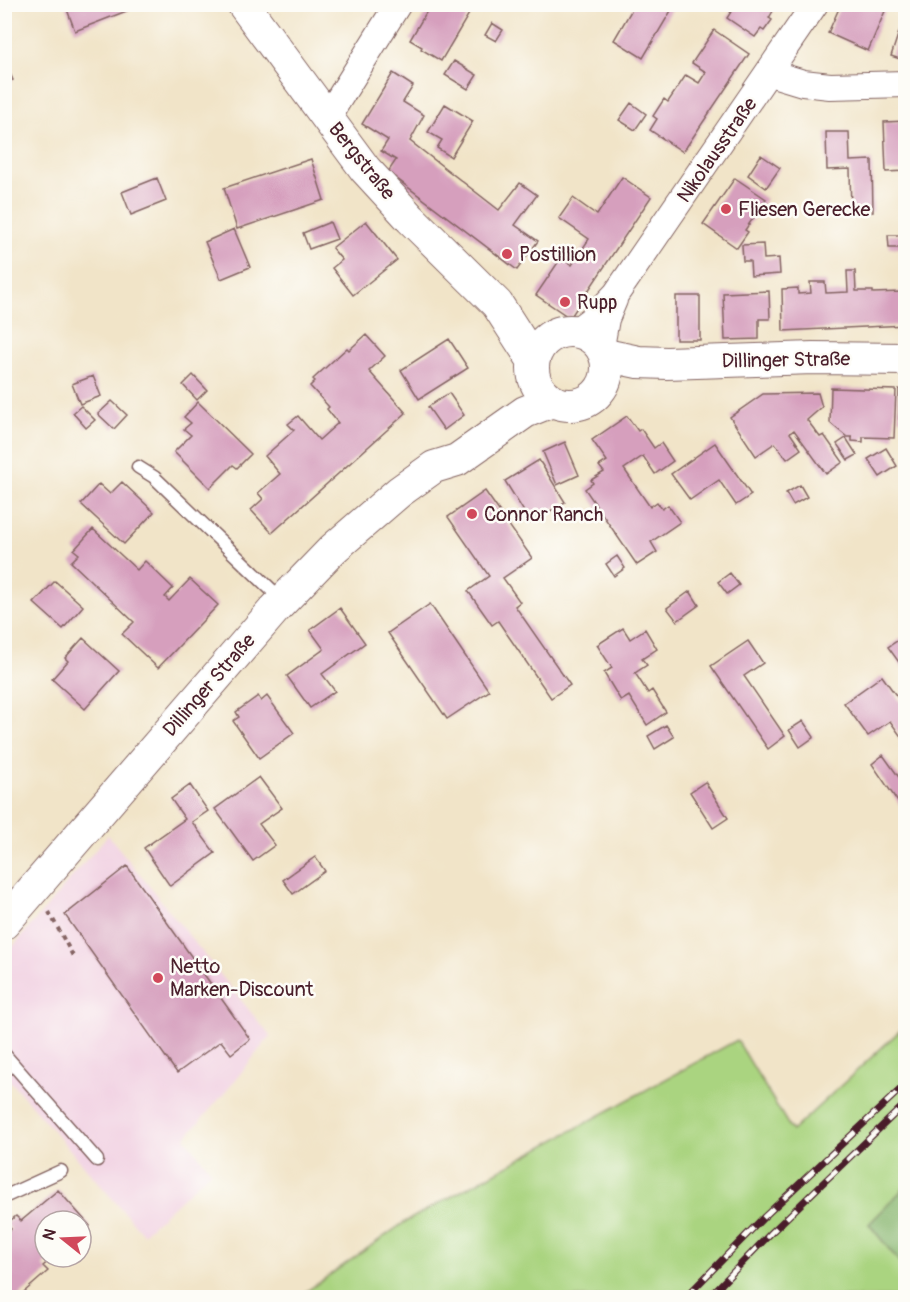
<svg xmlns="http://www.w3.org/2000/svg" width="910" height="1302" font-family="Pangolin,sans-serif">
<rect width="100%" height="100%" fill="#fdfcf7"/>
<filter id="ink" filterUnits="userSpaceOnUse"><feTurbulence type="fractalNoise" baseFrequency=".0167" numOctaves="2"/><feDisplacementMap in="SourceGraphic" scale="12" xChannelSelector="R" yChannelSelector="G"/><feConvolveMatrix kernelMatrix="1 2 1 2 8 2 1 2 1" color-interpolation-filters="sRGB"/></filter>
<filter id="wash" filterUnits="userSpaceOnUse"><feTurbulence type="fractalNoise" baseFrequency=".008" numOctaves="4" result="noise"/><feDisplacementMap in="SourceGraphic" scale="24" xChannelSelector="R" yChannelSelector="G"/><feGaussianBlur stdDeviation="1.35" result="paint"/><feColorMatrix in="noise" values="0 0 0 0 0 0 0 0 0 0 0 0 0 0 0 0 0 1.4 0 .05"/><feComposite in="paint" operator="in"/></filter>
<g filter="url(#wash)">
<rect width="100%" height="100%" fill="#f1e4c8"/>
<path fill="#f1d0e2" d="M108 835 270 1036 229 1088 185 1138 211 1171 143 1234 5 1075 4 957Z"/>
<path fill="#aad480" stroke="#7a7a56" stroke-width="1.5" d="M905 1026V1187L869 1224 905 1269V1297L297 1298 405 1222 737 1040 792 1131Z"/>
<path fill="#87b66e" stroke="#686a4c" stroke-width="1.5" d="M905 1187V1269L869 1224Z"/>
<g id="blocks">
<path fill="#d69fbd" d="M65 4H142V5L75 31Z
M431 4H469L473 7 441 61 421 49 422 47 410 40Z
M635 4H675L643 58 614 40Z
M736 4H764L773 11 769 18 772 20 764 31 761 29 755 37 727 18Z
M841 4H888L868 51 828 33Z
M905 14H906V61L891 56Z
M492 23 503 30 496 41 485 35Z
M714 30 749 54 683 152 650 130 657 119 653 116 664 99 668 102 686 75 699 83 706 72 692 63Z
M4 60 13 80 4 83Z
M454 61 477 75 468 89 445 75Z
M393 73 413 86 403 102 424 115 410 141 499 210 520 183 537 195 515 225 538 241 517 270 388 172 396 160 381 151 388 140 362 124Z
M631 103 646 114 635 130 619 120Z
M445 104 473 121 451 157 437 148 442 140 428 132Z
M906 121V171L886 172 884 122Z
M826 132H849L850 161 872 160 873 212 851 213 850 169 827 170Z
M761 155 780 168 766 188 748 175Z
M311 159 324 200 237 229 224 188Z
M622 177 651 197 570 318 536 295 561 258 572 265 589 239 559 218 573 198 597 215Z
M157 178 166 201 131 215 122 192Z
M735 178 766 199 745 230 748 232 737 248 703 224Z
M366 221 397 260 353 295 332 268 342 260 332 248Z
M330 222 337 239 309 249 303 233Z
M234 229 250 267 221 279 205 242Z
M888 235H901V248H889Z
M763 244 764 259 779 258 780 274 751 276 750 261H743L742 245Z
M847 271H855L856 291H873V293L902 292 901 277H906V325L783 331 782 289 798 288V294L811 293 810 282H825L826 293 848 292Z
M769 291 770 319H759V339L725 340 723 293Z
M676 296H700V340H676Z
M366 335 385 356 369 371 406 413 272 533 251 510 263 499 258 493 280 474 265 456 294 430 288 424 298 416 319 440 338 423 327 409 329 407 310 386 315 381 313 379 347 348 349 350Z
M449 339 468 368 419 399 401 370Z
M193 375 207 390 197 400 183 385Z
M93 376 101 396 80 404 72 384Z
M831 388 896 390 894 438 863 437V442L852 441V437H847L830 423Z
M899 389 906 390V419H899Z
M449 393 464 415 444 430 428 407Z
M818 393 822 407 807 420 820 437 824 435 843 462 826 474 794 430 790 433 801 449 787 459 775 443 756 456 730 417 763 394Z
M112 401 127 415 114 429 98 414Z
M198 402 251 454 237 468 233 465 210 488 174 452 191 435 184 429 191 423 184 417Z
M81 406 95 420 86 428 73 413Z
M627 416 638 431 641 429 654 448 661 443 673 461 655 474 643 456 624 469 650 507 657 502 662 509 668 505 680 522 651 542 657 552 637 565 585 489 593 483 591 480 604 472 599 466 607 461 592 440Z
M846 438 857 455 848 460 837 444Z
M565 442 579 475 557 485 543 452Z
M715 443 751 495 736 505 719 480 690 500 671 474Z
M886 448 897 466 880 477 868 459Z
M539 460 565 502 531 523 505 481Z
M122 482 154 512 124 544 81 504 99 484 110 494Z
M800 485 807 497 793 505 786 493Z
M485 491 532 558 503 578 520 602 515 606 570 685 551 698 498 621 492 625 468 591 489 576 448 517Z
M93 529 137 570 145 561 173 588 165 597 169 601 190 579 218 605 158 668 122 634 134 622 71 562 79 554 74 550Z
M617 556 625 568 614 576 606 564Z
M730 573 739 585 727 594 718 582Z
M55 581 83 606 63 629 34 603Z
M690 591 699 605 677 621 667 608Z
M430 604 489 691 447 719 388 633Z
M340 608 365 643 322 674 335 691 310 708 287 676 324 649 310 630Z
M623 628 630 639 645 629 657 649 642 659 647 665 635 673 648 693 652 690 666 712 647 725 629 696 621 701 604 673 612 668 597 645Z
M906 635V672L888 647Z
M83 638 119 671 85 709 52 679 68 661 65 658Z
M748 641 763 663 744 676 785 736 768 749 711 666Z
M882 676 903 705 906 703V735L902 738 890 721 868 736 844 703Z
M258 696 261 701 267 696 294 733 259 758 233 721 239 717 236 712Z
M803 721 814 737 800 747 789 730Z
M666 725 674 737 655 749 648 736Z
M883 755 906 787V801L900 805 872 764Z
M259 777 282 808 259 824 275 845 253 861 215 809Z
M705 782 728 818 713 828 690 792Z
M190 785 208 811 192 822 215 853 170 886 144 848 185 819 171 799Z
M315 857 325 871 293 894 283 880Z
M127 866 250 1039 231 1054 221 1041 177 1073 65 915Z
M58 1190 90 1226 81 1233V1221H45V1257H53L43 1266 48 1271 17 1298H4V1235L11 1229 6 1224 16 1216 21 1221Z"/>
</g>
</g>
<g filter="url(#ink)">
<use href="#blocks" fill-opacity="0" stroke="#846462" stroke-width="1.5"/>
<g fill="none" stroke-linecap="round" stroke-linejoin="round">
<g stroke="#846462" stroke-width="15">
<path id="service" d="M138 467 154 477 282 600
M4 1054 97 1160
M4 1197 61 1171"/>
</g>
<g stroke="#846462" stroke-width="28">
<path id="minor" d="M770 73 803 83 830 86 906 84
M327 118 398 4
M576 331 593 318 616 294 815 4
M601 347 606 319 614 300"/>
</g>
<g stroke="#846462" stroke-width="34">
<path id="tertiary" d="M243 4 365 169 411 219 497 304 533 360
M533 368a37 37 0 1 1 74 0a37 37 0 1 1-74 0Z
M605 355 638 362 667 363 813 358 906 359
M4 923 274 610 333 549 399 492 434 467 457 460 525 412 552 401"/>
</g>
<path stroke="#846462" stroke-width="4" stroke-dasharray="4.5 4.5" stroke-linecap="butt" d="M49 912 73 956"/>
<use href="#service" stroke="#fff" stroke-width="12"/>
<use href="#minor" stroke="#fff" stroke-width="26"/>
<use href="#tertiary" stroke="#fff" stroke-width="32"/>
<g stroke="#4a1f2b" stroke-width="7">
<path id="rail" d="M685 1298 764 1217 906 1084
M708 1298 772 1232 906 1103"/>
</g>
<use href="#rail" stroke="#fdfcf7" stroke-width="4.5" stroke-dasharray="14" stroke-linecap="butt"/>
</g>
</g>
<g fill="#d1495b" stroke="#fdfcf7" stroke-width="2">
<circle cx="726" cy="209" r="6"/>
<circle cx="507" cy="254" r="6"/>
<circle cx="565" cy="302" r="6"/>
<circle cx="472" cy="514" r="6"/>
<circle cx="158" cy="978" r="6"/>
</g>
<g text-anchor="middle" dominant-baseline="central" stroke-width="5" stroke-linejoin="round" paint-order="stroke">
<g font-size="20" fill="#4a1f2b" stroke="#fdfcf7">
<text transform="translate(717 150) rotate(-55)">Nikolausstraße</text>
<text transform="translate(362 161) rotate(51)">Bergstraße</text>
<text transform="translate(786 360) rotate(-1)">Dillinger Straße</text>
<text transform="translate(209 685) rotate(-49)">Dillinger Straße</text>
</g>
<g font-size="20" fill="#4a1f2b" stroke="#fdfcf7" text-anchor="start">
<text x="738" y="209">Fliesen Gerecke</text>
<text x="519" y="254">Postillion</text>
<text x="577" y="302">Rupp</text>
<text x="484" y="514">Connor Ranch</text>
<text x="170" y="966">Netto<tspan x="170" dy="23">Marken-Discount</tspan></text>
</g>
</g>
<rect width="910" height="1302" fill="none" stroke="#fdfcf7" stroke-width="24"/>
<g transform="translate(63 1239) rotate(288)"><circle r="28" fill="#fdfcf7" stroke="#b5a4a5" stroke-width="1.5"/>
<path d="M0-4.5L10 22L0 15L-10 22Z" fill="#d1495b"/>
<text y="-9" font-size="16" font-weight="bold" text-anchor="middle" fill="#4a1f2b">N</text>
</g>
</svg>
